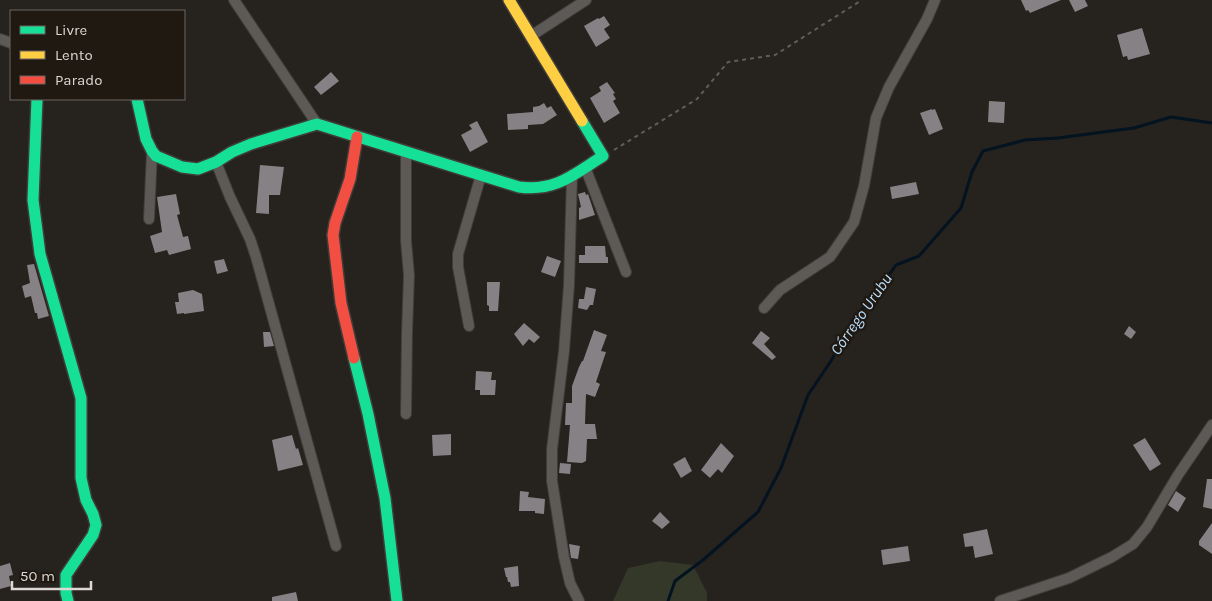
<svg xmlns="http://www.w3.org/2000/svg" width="1212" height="601" font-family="Karla,sans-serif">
<rect width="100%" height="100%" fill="#26221e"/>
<path fill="#343828" d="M660 561 693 565 707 593V601H613L628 568Z"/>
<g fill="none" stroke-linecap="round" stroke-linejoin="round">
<path stroke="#031320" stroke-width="3" d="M668 601 675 581 703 560 758 512 781 468 808 395 831 361 853 320 876 293 896 265 919 256 961 208 972 172 983 151 1025 140 1058 138 1134 128 1171 117 1212 123"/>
</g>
<path fill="#868184" d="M1021 0H1061L1030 13 1028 10 1026 11Z
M1069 0H1085L1088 6 1075 12Z
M604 16 610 25 604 29 610 38 596 47 584 26 598 18 599 19Z
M1142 28 1150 54 1128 60 1127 56 1123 57 1117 35Z
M331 72 339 81 321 95 314 87Z
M607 82 615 93 613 94 616 99 613 101 620 113 604 123 590 98 601 91 599 87Z
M989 101 1005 102 1004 123 988 122Z
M544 103 547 108 551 106 557 115 543 124 528 125V129L508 130 507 114 533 112V107L539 106Z
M932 109V110L935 109 943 129 929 135 920 113Z
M477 121 488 142 470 152 461 135 472 129 469 125Z
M260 165 284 167 280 195H269V214L256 213Z
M916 182 919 194 892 199 890 187Z
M585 192 586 195 588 194 595 215 579 220V208L581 207 578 194Z
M176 194 180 214 177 215 183 237 188 236 191 249 169 255 167 250 155 253 150 236 162 232 157 197Z
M585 246H605L606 257H608V263H579V255H585Z
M547 256 561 261 555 277 541 272Z
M224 259 228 271 217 274 214 261Z
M34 264 49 316 38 319 37 313H35L31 296 25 298 22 286 30 283 27 265Z
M487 282H500L498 311H489V306L487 305Z
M586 287 596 289 593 305H590L587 310 578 308 579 299H584Z
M193 290 202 294 204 311 184 314V313L177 314 175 302H179L178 293Z
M524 323 540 337 534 343 529 339 523 346 514 334Z
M1129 326 1136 332 1131 339 1124 334Z
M594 330 607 335 601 351 606 352 596 382 600 384 595 397 586 394 585 424H595L597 439H587L586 461 582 463 567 462 570 425H565L566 403H572V386L579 367 582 361H583Z
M761 331 770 338 764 344 776 357 772 360 752 343Z
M263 332H270L274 346 264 347Z
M476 371 492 372 491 380H496L495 395H480V390H475Z
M451 434V455L433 456 432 435Z
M292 435 296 449 298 448 303 465 278 471 272 440Z
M1145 438 1161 464 1150 471 1133 445Z
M721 443 734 456 722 473 718 469 710 478 701 470Z
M685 457 692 471 681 478 673 464Z
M560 463 571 464 570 474 559 473Z
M1207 479H1212V509L1203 507Z
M520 491 529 492 528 497 545 499 544 514 535 513V511H519Z
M1176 491 1186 498 1178 512 1168 505Z
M660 512 670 522 662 529 652 521Z
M1212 523V554L1199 545V541Z
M987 529 993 554 975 558 973 546 965 547 963 534Z
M569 544 580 546 578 559 571 558Z
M908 546 910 561 883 565 881 550Z
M10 563 13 575 9 576 11 586 0 589V566Z
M518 566 519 586 511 587 510 582H508L507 577H506L504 568Z
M296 592 298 601H272V597Z"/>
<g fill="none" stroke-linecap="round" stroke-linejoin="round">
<g stroke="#403d39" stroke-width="12">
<path id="street" d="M234 0 317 124
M531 36 586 0
M0 39 11 43
M406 153V241L409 275 407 333 406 414
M216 162 230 197 250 239 256 257 336 546
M585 167 626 272
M572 175 569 285 564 351 552 449V481L564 557 570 583 579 601
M149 219 152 151
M764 308 780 290 830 257 854 222 864 186 876 118 889 87 927 19 935 0
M469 326 458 267V254L481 175
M1000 601 1069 578 1112 557 1133 544 1147 527 1178 475 1212 425"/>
</g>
<g stroke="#403d39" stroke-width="14">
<path id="fast" d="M37 99 33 200 40 254 81 398V478L86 500 93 514 96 525 93 535 66 575V593L68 601
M137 99 146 139 152 151 156 156 182 167 198 169 216 162 232 152 251 144 317 124 519 187C556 192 574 174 603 156L582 121
M354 358 368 414 385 498 397 601"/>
</g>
<g stroke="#403d39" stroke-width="14">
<path id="slow" d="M509 0 582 121"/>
</g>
<g stroke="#403d39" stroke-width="14">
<path id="jam" d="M354 358 341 303 333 235 335 223 350 179 357 137"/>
</g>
<path stroke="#5f5d5a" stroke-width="2" stroke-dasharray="4 4" stroke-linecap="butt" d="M614 150 697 99 728 62 775 55 862 0"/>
<use href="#street" stroke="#5c5956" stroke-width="10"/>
<use href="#fast" stroke="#16e098" stroke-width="11"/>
<use href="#slow" stroke="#ffcf43" stroke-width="11"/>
<use href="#jam" stroke="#f24e42" stroke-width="11"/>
</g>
<g text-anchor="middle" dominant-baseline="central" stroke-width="5" stroke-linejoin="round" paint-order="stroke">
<g font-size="16" font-style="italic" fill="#badffc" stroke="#201912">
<text transform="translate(861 314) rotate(-55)">Córrego Urubu</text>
</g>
</g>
<rect x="10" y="10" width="175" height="90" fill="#201912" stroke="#6c655f"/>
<rect x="20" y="26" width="25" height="8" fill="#16e098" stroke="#6c655f"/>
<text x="55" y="35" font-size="15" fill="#ddd8d3">Livre</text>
<rect x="20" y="51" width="25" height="8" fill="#ffcf43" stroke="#6c655f"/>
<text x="55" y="60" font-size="15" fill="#ddd8d3">Lento</text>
<rect x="20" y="76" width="25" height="8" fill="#f24e42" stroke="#6c655f"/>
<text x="55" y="85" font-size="15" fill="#ddd8d3">Parado</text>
<path d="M12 581v8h79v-8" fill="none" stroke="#ddd8d3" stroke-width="2.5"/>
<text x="20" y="581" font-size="15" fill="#ddd8d3" stroke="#201912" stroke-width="4" paint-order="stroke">50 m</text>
</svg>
